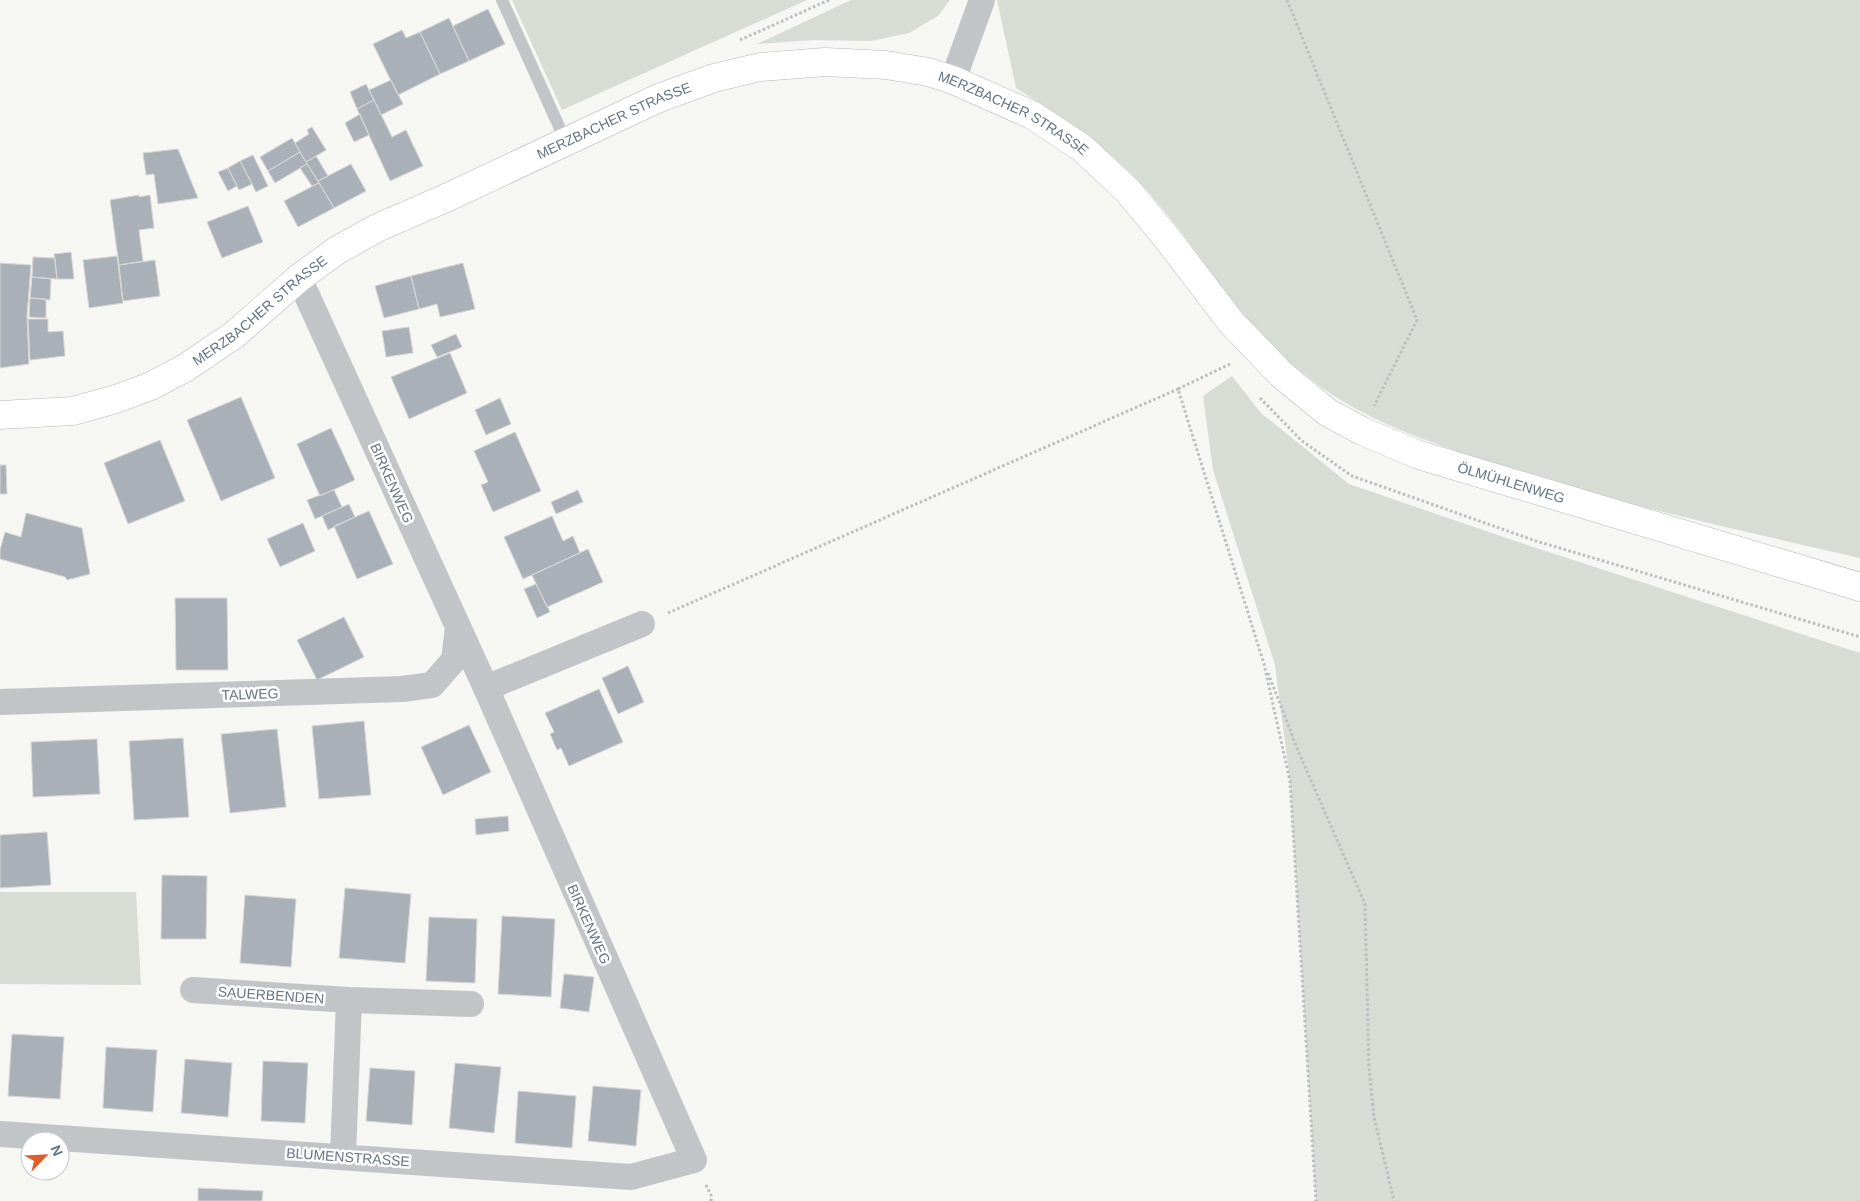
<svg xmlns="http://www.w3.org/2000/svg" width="1860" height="1201" font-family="Arial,sans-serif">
<rect width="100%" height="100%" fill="#f6f6f3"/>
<path fill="#d7ddd4" d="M512 0H807L562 110Z
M851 0H950L938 16 909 33 871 41 813 40 757 44Z
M997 0H1860V558C1731 528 1602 501 1477 458 1415 437 1352 415 1302 372 1288 361 1273 349 1261 335 1223 293 1193 244 1156 201 1118 154 1066 120 1016 88Z
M1232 376 1261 413 1349 484 1518 542 1860 653V1201H1316L1290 781 1275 665 1213 470 1203 396Z
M0 892H136L141 985 0 984Z"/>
<path fill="#aab0b7" stroke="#d7d7d5" d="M488 9 505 44 469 61 453 26Z
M449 18 469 61 440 74 420 32Z
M402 30 406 38 420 32 440 74 398 95 373 44Z
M391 80 403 104 381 115 369 90Z
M366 84 374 100 357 109 350 92Z
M374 100 392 137 406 130 423 166 390 181 357 109Z
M360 114 369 135 354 142 345 123Z
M312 127 326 150 306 162 295 143 309 134 307 130Z
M292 138 300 152 268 171 260 157Z
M178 149 198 198 158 204 154 174 146 175 143 153Z
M300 152 307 164 275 183 268 171Z
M253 155 268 186 256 192 240 161Z
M316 156 328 176 318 181 306 162Z
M240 161 252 184 239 190 228 168Z
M307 164 319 183 312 186 300 168Z
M351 164 366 191 334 208 318 181Z
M228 168 237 186 228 191 218 172Z
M319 183 334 208 298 227 284 201Z
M139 195V197L150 195 154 228 139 230 143 261 119 265 110 200Z
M248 206 263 242 222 258 207 222Z
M71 252 74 279H57L54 254Z
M117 256 123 303 89 308 83 260Z
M33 257 55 258 57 279 32 277Z
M155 260 160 296 123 301 119 265Z
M0 263 31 265 27 316 29 364 0 368Z
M463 263 475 309 440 317 437 304 419 309 411 276Z
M411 276 419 309 384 318 375 286Z
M32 277 51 279 50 300 30 298Z
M30 298 46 299V318L29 317Z
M28 319H48V332L63 331 65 356 30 360Z
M409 327 413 353 386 357 382 331Z
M456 334 462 347 437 357 431 345Z
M450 353 467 393 409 419 391 377Z
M241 397 275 478 221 501 187 420Z
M500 398 511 424 486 435 475 410Z
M331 428 355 480 320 496 297 444Z
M515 432 541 491 493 512 481 485 488 482 474 451Z
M160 440 185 501 128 524 104 463Z
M0 465H6L7 494H0Z
M334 490 342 507 315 519 307 500Z
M578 490 583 502 556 514 551 502Z
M349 504 355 517 328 530 322 516Z
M369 511 393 564 357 579 334 526Z
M26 513 82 528 90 574 67 580 65 577 0 559V550L5 532 21 537Z
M552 516 563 541 573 536 580 553 523 579 504 537Z
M303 523 315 551 280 567 267 539Z
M588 549 603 582 547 607 532 575Z
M536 584 550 612 537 618 524 589Z
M175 598H227L228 670H176Z
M344 617 364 657 317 680 297 640Z
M628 666 644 702 618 714 602 678Z
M599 689 623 742 569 766 561 748 557 750 550 734 554 732 545 713Z
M364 721 371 795 319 799 312 726Z
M469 725 491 772 443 795 421 747Z
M277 729 286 807 230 813 221 734Z
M183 738 189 817 134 820 129 741Z
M97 739 100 794 33 797 31 742Z
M508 816 509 831 476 835 475 819Z
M47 832 51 885 0 888V835Z
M162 875 207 876 206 939H161Z
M345 888 411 894 405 963 339 958Z
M245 895 296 899 291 967 240 963Z
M502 916 555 919 551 997 498 994Z
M429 917 477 919 475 983 426 981Z
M564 974 594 977 589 1012 560 1008Z
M12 1034 64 1037 60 1099 8 1096Z
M106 1047 157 1050 153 1112 103 1108Z
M185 1059 232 1063 228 1117 181 1113Z
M263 1061 308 1063 305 1123 261 1121Z
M455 1063 501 1067 494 1133 449 1128Z
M370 1068 415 1071 412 1125 366 1121Z
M593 1086 641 1090 636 1146 588 1141Z
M518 1091 576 1096 572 1148 515 1143Z
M198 1188 263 1191 262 1201H198Z"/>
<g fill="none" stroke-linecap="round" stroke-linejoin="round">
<g stroke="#b4b8bd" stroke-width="29">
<g id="secondary">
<path id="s1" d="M0 415 73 411 116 399 151 386 185 368 234 335 299 278 336 251 377 228 446 198 659 98 714 78 760 67 825 62 886 65 928 72 953 80 1032 115 1082 148 1128 191 1166 237 1231 322 1281 374 1327 412 1362 431 1419 455 1860 587"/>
</g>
</g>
<path stroke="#bbbdbf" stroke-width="3" stroke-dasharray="2.5 2.5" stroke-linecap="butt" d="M1287 0 1417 320 1374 406
M740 40 829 0
M1230 364 1178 389 1264 664 1290 781 1316 1201
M1260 398 1302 441 1352 476 1536 541 1860 637
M668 613 1178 389
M1268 673 1299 753 1365 904 1369 1068 1374 1117 1394 1201
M706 1185 711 1195V1201"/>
<path stroke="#c1c5c8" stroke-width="12" d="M502 0 566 142"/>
<path stroke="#c1c5c8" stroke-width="26" d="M953 80 982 0
M486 688 642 624
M0 702 402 689 432 685 454 660 458 627
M193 990 349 1000 471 1004
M0 1134 631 1177 694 1160 486 688 299 278
M343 1156 349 1000"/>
<use href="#secondary" stroke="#fff" stroke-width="28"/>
</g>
<g text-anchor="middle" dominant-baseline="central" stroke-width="5" stroke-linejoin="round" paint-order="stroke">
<g font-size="14" fill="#667483" stroke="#fff">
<text stroke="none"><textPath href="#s1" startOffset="1112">MERZBACHER STRASSE</textPath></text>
<text stroke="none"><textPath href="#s1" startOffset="692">MERZBACHER STRASSE</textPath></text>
<text stroke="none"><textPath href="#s1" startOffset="288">MERZBACHER STRASSE</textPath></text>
<text transform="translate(392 483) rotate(66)">BIRKENWEG</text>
<text stroke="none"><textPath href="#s1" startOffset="1749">ÖLMÜHLENWEG</textPath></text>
<text transform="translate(250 694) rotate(-2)">TALWEG</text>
<text transform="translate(589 924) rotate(66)">BIRKENWEG</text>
<text transform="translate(271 995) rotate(4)">SAUERBENDEN</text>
<text transform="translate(348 1157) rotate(4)">BLUMENSTRASSE</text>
</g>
</g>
<g transform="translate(45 1156) rotate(66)"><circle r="24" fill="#ffffff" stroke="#c2c7cd"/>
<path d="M0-4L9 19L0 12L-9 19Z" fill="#dd5d2b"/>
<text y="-8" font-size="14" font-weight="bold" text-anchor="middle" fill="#667483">N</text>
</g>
</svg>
